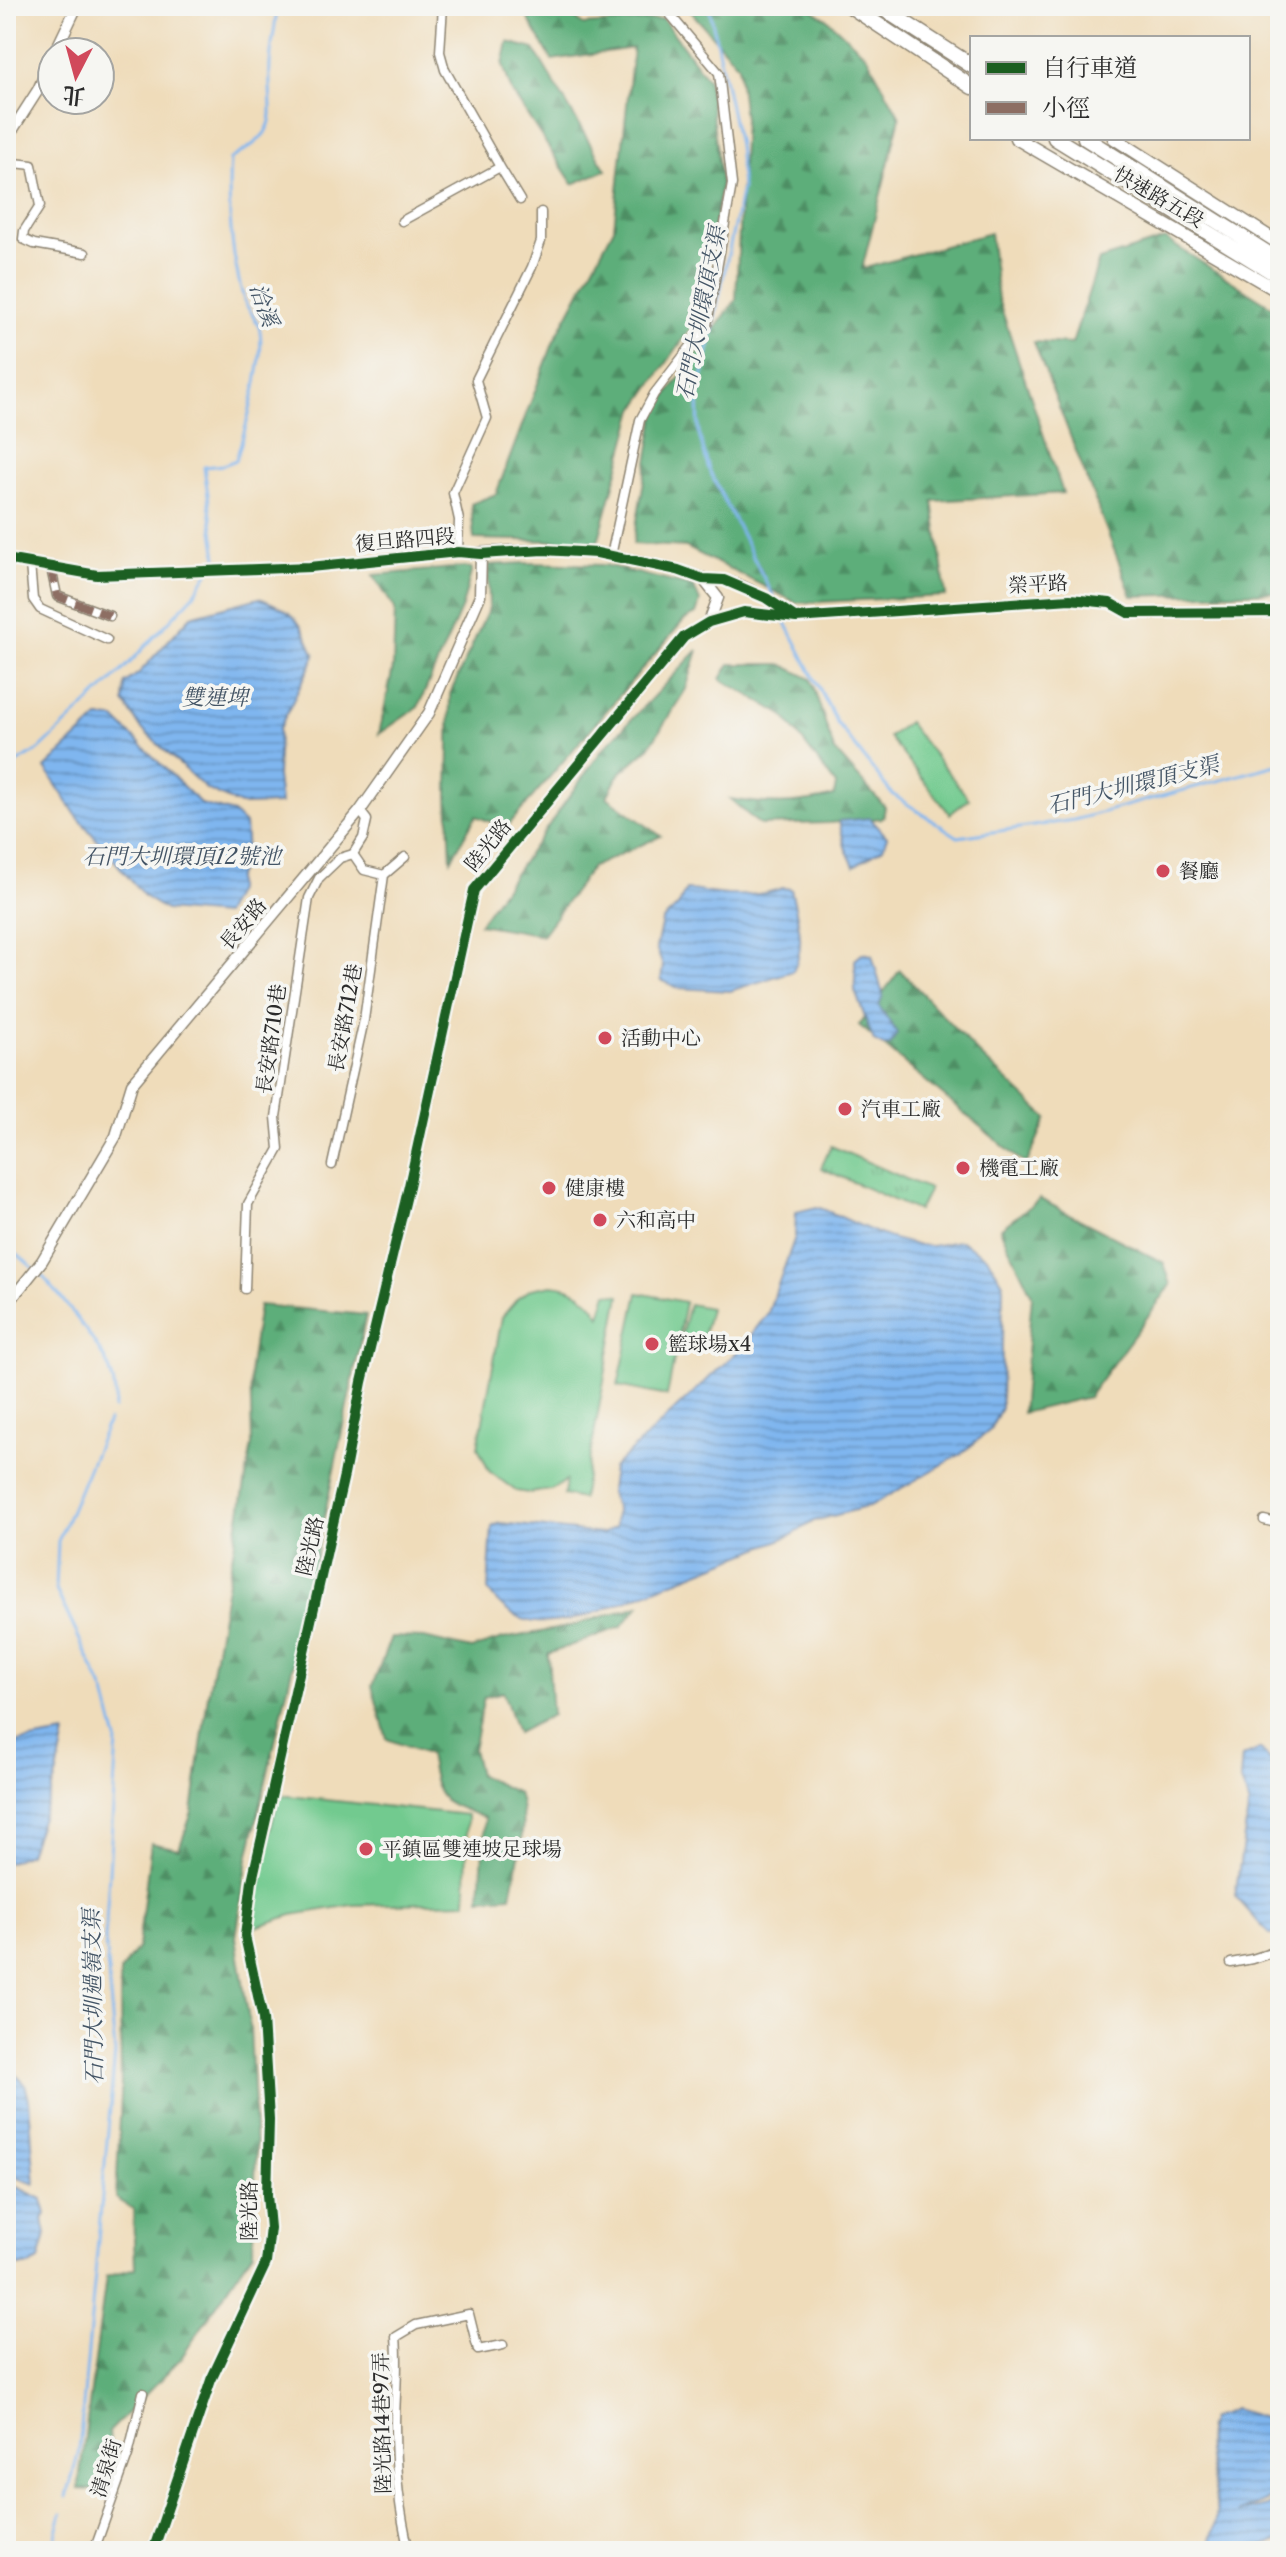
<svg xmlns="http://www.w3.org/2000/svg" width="1286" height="2557" font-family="'Libre Caslon Text','Noto Serif TC',serif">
<defs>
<pattern id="forest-firs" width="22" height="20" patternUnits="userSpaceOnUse" patternTransform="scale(2)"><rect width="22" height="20" fill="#5dae7a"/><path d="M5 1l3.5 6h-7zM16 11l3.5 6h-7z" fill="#4d8e64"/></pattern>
<pattern id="park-tufts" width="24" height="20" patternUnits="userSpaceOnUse" patternTransform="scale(2)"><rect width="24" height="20" fill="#72ca8f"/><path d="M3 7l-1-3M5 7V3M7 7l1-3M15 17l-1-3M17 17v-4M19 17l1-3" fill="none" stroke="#5ea475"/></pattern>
<pattern id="water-rules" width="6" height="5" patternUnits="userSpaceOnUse" patternTransform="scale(2)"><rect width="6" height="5" fill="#7fb6ef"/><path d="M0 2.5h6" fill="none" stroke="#6894c2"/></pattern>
</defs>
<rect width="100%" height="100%" fill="#f6f6f2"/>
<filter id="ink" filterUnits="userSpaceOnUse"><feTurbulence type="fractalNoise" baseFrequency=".0125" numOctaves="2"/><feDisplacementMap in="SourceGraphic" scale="16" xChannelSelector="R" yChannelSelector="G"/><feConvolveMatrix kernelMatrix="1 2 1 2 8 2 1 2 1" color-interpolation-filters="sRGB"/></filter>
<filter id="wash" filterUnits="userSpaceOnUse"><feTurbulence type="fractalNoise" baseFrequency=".006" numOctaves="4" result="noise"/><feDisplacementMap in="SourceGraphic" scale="32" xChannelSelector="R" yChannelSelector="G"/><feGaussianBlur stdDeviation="1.8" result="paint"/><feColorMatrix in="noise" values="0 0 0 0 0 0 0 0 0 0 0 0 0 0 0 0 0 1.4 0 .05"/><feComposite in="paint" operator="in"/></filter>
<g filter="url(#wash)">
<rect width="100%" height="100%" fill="#efdcba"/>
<path fill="#72ca8f" stroke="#4e7a5d" stroke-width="2" d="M908 722 969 799 950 814 889 737Z
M552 1285C575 1287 589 1297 600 1316L607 1293 620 1295 582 1499 564 1495 566 1481 551 1490 528 1493 516 1491 489 1471 478 1447 502 1317 518 1298 531 1289Z
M638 1293 685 1302 667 1396 618 1386Z
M689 1304 710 1308 701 1345 680 1341Z
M279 1795 467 1815 466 1902 352 1905 292 1915 250 1929 257 1884Z"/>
<path fill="url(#forest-firs)" stroke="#446c52" stroke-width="2" d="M530 6H562L583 25 663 19 708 80 721 184 699 316 635 409 598 542 474 539 471 504 496 494 554 341 614 228 633 48 552 60 525 13Z
M686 6H806L827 19 866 55 900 117 862 269 990 233 998 299 1063 493 933 501 946 596 797 603 686 547 633 544 656 410 736 300 744 119 738 65Z
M508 42 534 49 606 170 573 184 512 92 503 65Z
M1165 239 1280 312V499L1266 504 1280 554V592L1132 596 1034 342 1072 344 1099 260Z
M526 563 605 565 694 587 700 602 696 614 684 620 506 828 476 816 451 860 448 795 450 694 489 608 488 565Z
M463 567 472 569 462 607 418 707 379 734 393 668 395 609 373 575Z
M698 650 686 689 648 749 619 774 607 797 661 836 592 867 542 935 479 924 602 750Z
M730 664H781L811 679 834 750 885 807 883 818 829 823 760 825 730 799C768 805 797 806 834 796L836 785 783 715 721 679Z
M900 970 978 1053 1047 1118 1026 1165 859 1025Z
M1040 1199 1164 1263 1171 1285 1088 1397 1022 1413 1032 1295 1000 1229Z
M259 1305 366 1315 300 1635 248 1858 236 1937 250 2027 256 2151 253 2251 181 2358 109 2432 114 2491 78 2489 106 2277 135 2268 133 2209 116 2198 121 2096 120 1972 138 1947 151 1843 179 1849 192 1812 208 1695 252 1444 250 1367Z
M639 1606 621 1627 548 1654 552 1715 517 1733 503 1692 484 1697 473 1749 479 1775 518 1793C529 1826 517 1862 511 1896L480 1898 485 1818C439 1799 438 1805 429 1755L387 1739 372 1686 391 1637 424 1638 471 1649 503 1639 567 1627Z"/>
<path fill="url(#park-tufts)" stroke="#4e7a5d" stroke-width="2" d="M831 1146 929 1189 918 1211 821 1168Z"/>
<path fill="url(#water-rules)" stroke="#55708d" stroke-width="2" d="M259 598C295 611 300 620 315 656L279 729 277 776 280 804 240 805 206 789 141 728 124 702 125 683 139 673 191 616Z
M98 718 115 719 201 804 233 813 245 824 247 854 236 879V890L224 915 166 910 145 897 76 815 45 768Z
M870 818 887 837 883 848 854 866 845 847 839 821Z
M783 888 791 889C797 917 807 945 793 971L730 991 678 988 661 980 663 966 656 948 662 921 678 906 686 890C698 890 707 893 718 894 739 897 764 895 783 888Z
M863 953 872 955 883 995 879 1006 897 1033 890 1045 883 1046 874 1041 855 991V960Z
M817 1207C855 1221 888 1244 930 1246 940 1246 950 1241 961 1241L988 1258 1003 1283 1001 1408 990 1430 961 1454 870 1506 814 1521 792 1535 592 1614C547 1626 516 1631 488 1590L492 1527 500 1523 602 1534 615 1527 616 1509 610 1491 613 1468 739 1350 768 1313 795 1237 796 1212Z
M65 1734 57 1774 29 1854 6 1863V1744Z
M1260 1749 1280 1772V1935L1269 1934 1235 1896 1249 1803 1240 1779 1242 1757Z
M6 2065 25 2084 29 2100 35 2184 6 2174Z
M6 2182 42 2199 46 2214 43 2219 46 2234 39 2261 29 2266H6Z
M1234 2409 1263 2418 1280 2432V2488L1274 2498 1238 2513 1279 2503 1280 2539 1252 2551H1210C1209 2539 1215 2532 1216 2520 1220 2486 1197 2449 1211 2418Z"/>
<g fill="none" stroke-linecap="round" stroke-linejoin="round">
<path stroke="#7fb6ef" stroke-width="3" d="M709 6 738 145 742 188 698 398 699 434 709 470 774 598
M217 558 204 467 223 465 236 460C245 432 267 354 259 327 256 317 247 309 244 300 231 256 227 204 230 159 287 128 267 118 270 64 271 44 276 25 277 6
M784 619 837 723 892 794 958 837 1074 820 1280 764
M6 769 39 750 122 671 193 596 208 573
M6 1244 33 1268
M39 1273C55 1288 104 1351 110 1371 114 1382 117 1398 114 1409
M67 2497 79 2450 115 2053 105 1939 117 1740 105 1693 56 1590 58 1541 108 1421
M52 2551 62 2513"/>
</g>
</g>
<g filter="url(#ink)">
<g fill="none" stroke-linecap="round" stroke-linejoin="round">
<g stroke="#8d8472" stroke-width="11">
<path id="minor" d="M443 6 440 52 445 70 500 167
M6 162 32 165 40 206 24 231 23 239 34 244 85 253
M402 221 500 167 520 200
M458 552 459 520 453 493 487 418 476 380 532 267 541 241V212
M611 556 640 420 654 394 707 325 732 184 719 73 663 6
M30 564 33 599 40 609 107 640
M51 568 57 596 110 616
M353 854 364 870 384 875 405 857
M332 1165 364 1020 384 875
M245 1289 248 1204 279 1149 276 1117 309 898 319 878 340 858 353 854 363 838 367 820 360 811
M1264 1520 1280 1524
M1231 1963 1252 1959 1280 1950
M94 2551 128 2455 143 2393
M409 2551C399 2510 395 2468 395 2425 395 2396 399 2367 396 2337L416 2325 469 2314 478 2350 503 2345
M1118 2551H1148"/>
</g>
<g stroke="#8d8472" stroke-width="13">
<path id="tertiary" d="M55 52 77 6
M6 140 38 90 52 59
M6 559 97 575 310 567 458 552C487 554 515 549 544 550 597 550 649 562 700 577 708 580 716 578 724 580 749 586 773 602 794 617
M703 579 718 598 709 622
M6 1306 42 1261 116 1136 132 1084 360 811 429 713 480 596 481 554
M153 2551 211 2380 266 2263 270 2228 267 2195 269 2120 263 2019 245 1936 252 1881 344 1475 362 1382 409 1186 474 890 684 637 709 622 744 612 796 618 1070 599 1110 603 1128 613 1280 612"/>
</g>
<g stroke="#8d8472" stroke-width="15">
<path id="primary" d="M1016 138 1280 292
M1114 138 1280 244"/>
</g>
<g stroke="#8d8472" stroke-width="17">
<path id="trunk" d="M850 6 972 87
M879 6 972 66
M1055 138 1280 277
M1085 138 1280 261"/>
</g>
<use href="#minor" stroke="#fff" stroke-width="8"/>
<use href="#tertiary" stroke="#fff" stroke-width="10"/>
<use href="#primary" stroke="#fff" stroke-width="12"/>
<use href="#trunk" stroke="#fff" stroke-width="14"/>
<path stroke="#8d6e63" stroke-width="8" stroke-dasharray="16 8" stroke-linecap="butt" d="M51 568 57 596 110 616"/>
<g stroke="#f6f6f2" stroke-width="15">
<path id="cycleway" d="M6 559 97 575 310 567 458 552 481 554 543 550 597 553 678 570 703 579 724 580 766 598 793 616
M153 2551 211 2380 266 2263 270 2228 267 2195 269 2120 263 2019 245 1936 252 1881 344 1475 362 1382 409 1186 474 890 684 637 709 622 744 612 796 618 1070 599 1110 603 1128 613 1280 612"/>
</g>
<use href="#cycleway" stroke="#1b5e20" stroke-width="10"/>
</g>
</g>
<g fill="#d1495b" stroke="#f6f6f2" stroke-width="3">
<circle cx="1163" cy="871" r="8"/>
<circle cx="605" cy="1038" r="8"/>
<circle cx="845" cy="1109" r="8"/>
<circle cx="963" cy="1168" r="8"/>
<circle cx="549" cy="1188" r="8"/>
<circle cx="600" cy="1220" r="8"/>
<circle cx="652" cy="1344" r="8"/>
<circle cx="366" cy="1849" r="8"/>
</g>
<g text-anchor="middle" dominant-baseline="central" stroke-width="7" stroke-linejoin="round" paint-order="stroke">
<g font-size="20" fill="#2b2b2b" stroke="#f6f6f2">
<text transform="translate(1159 197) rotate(30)">快速路五段</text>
<text transform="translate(405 540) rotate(-5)">復旦路四段</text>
<text transform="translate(1038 584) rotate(-3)">榮平路</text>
<text transform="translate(488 845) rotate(-51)">陸光路</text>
<text transform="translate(243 924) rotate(-50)">長安路</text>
<text transform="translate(345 1018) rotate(-80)">長安路712巷</text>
<text transform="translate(271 1039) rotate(-82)">長安路710巷</text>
<text transform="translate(310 1546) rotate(-77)">陸光路</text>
<text transform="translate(249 2211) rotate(-90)">陸光路</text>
<text transform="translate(382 2423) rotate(-91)">陸光路14巷97弄</text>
<text transform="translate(106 2468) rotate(-73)">清泉街</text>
</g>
<g font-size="20" fill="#2b2b2b" stroke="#f6f6f2" text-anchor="start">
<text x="1179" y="871">餐廳</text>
<text x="621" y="1038">活動中心</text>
<text x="861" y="1109">汽車工廠</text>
<text x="979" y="1168">機電工廠</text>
<text x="565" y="1188">健康樓</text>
<text x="616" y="1220">六和高中</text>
<text x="668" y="1344">籃球場x4</text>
<text x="382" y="1849">平鎮區雙連坡足球場</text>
</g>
<g font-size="22" font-style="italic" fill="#456" stroke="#f6f6f2">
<text transform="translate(264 305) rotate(71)">洽溪</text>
<text transform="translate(701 313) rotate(-79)">石門大圳環頂支渠</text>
<text x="215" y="697">雙連埤</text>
<text transform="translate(1133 785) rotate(-14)">石門大圳環頂支渠</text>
<text x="182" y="856">石門大圳環頂12號池</text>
<text transform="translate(93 1997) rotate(-91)">石門大圳過嶺支渠</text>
</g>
</g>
<rect width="1286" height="2557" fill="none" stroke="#f6f6f2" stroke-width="32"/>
<rect x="970" y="36" width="280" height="104" fill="#f6f6f2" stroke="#a5a5a2" stroke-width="2"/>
<rect x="986" y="62" width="40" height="12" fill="#1b5e20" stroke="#a5a5a2" stroke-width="2"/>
<text x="1042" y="76" font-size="24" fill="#2b2b2b">自行車道</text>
<rect x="986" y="102" width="40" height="12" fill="#8d6e63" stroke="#a5a5a2" stroke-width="2"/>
<text x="1042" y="116" font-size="24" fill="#2b2b2b">小徑</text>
<g transform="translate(76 76) rotate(186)"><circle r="38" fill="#f6f6f2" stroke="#a5a5a2" stroke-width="2"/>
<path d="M0-6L14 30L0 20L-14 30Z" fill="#d1495b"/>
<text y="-12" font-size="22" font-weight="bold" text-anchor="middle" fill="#2b2b2b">北</text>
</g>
</svg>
